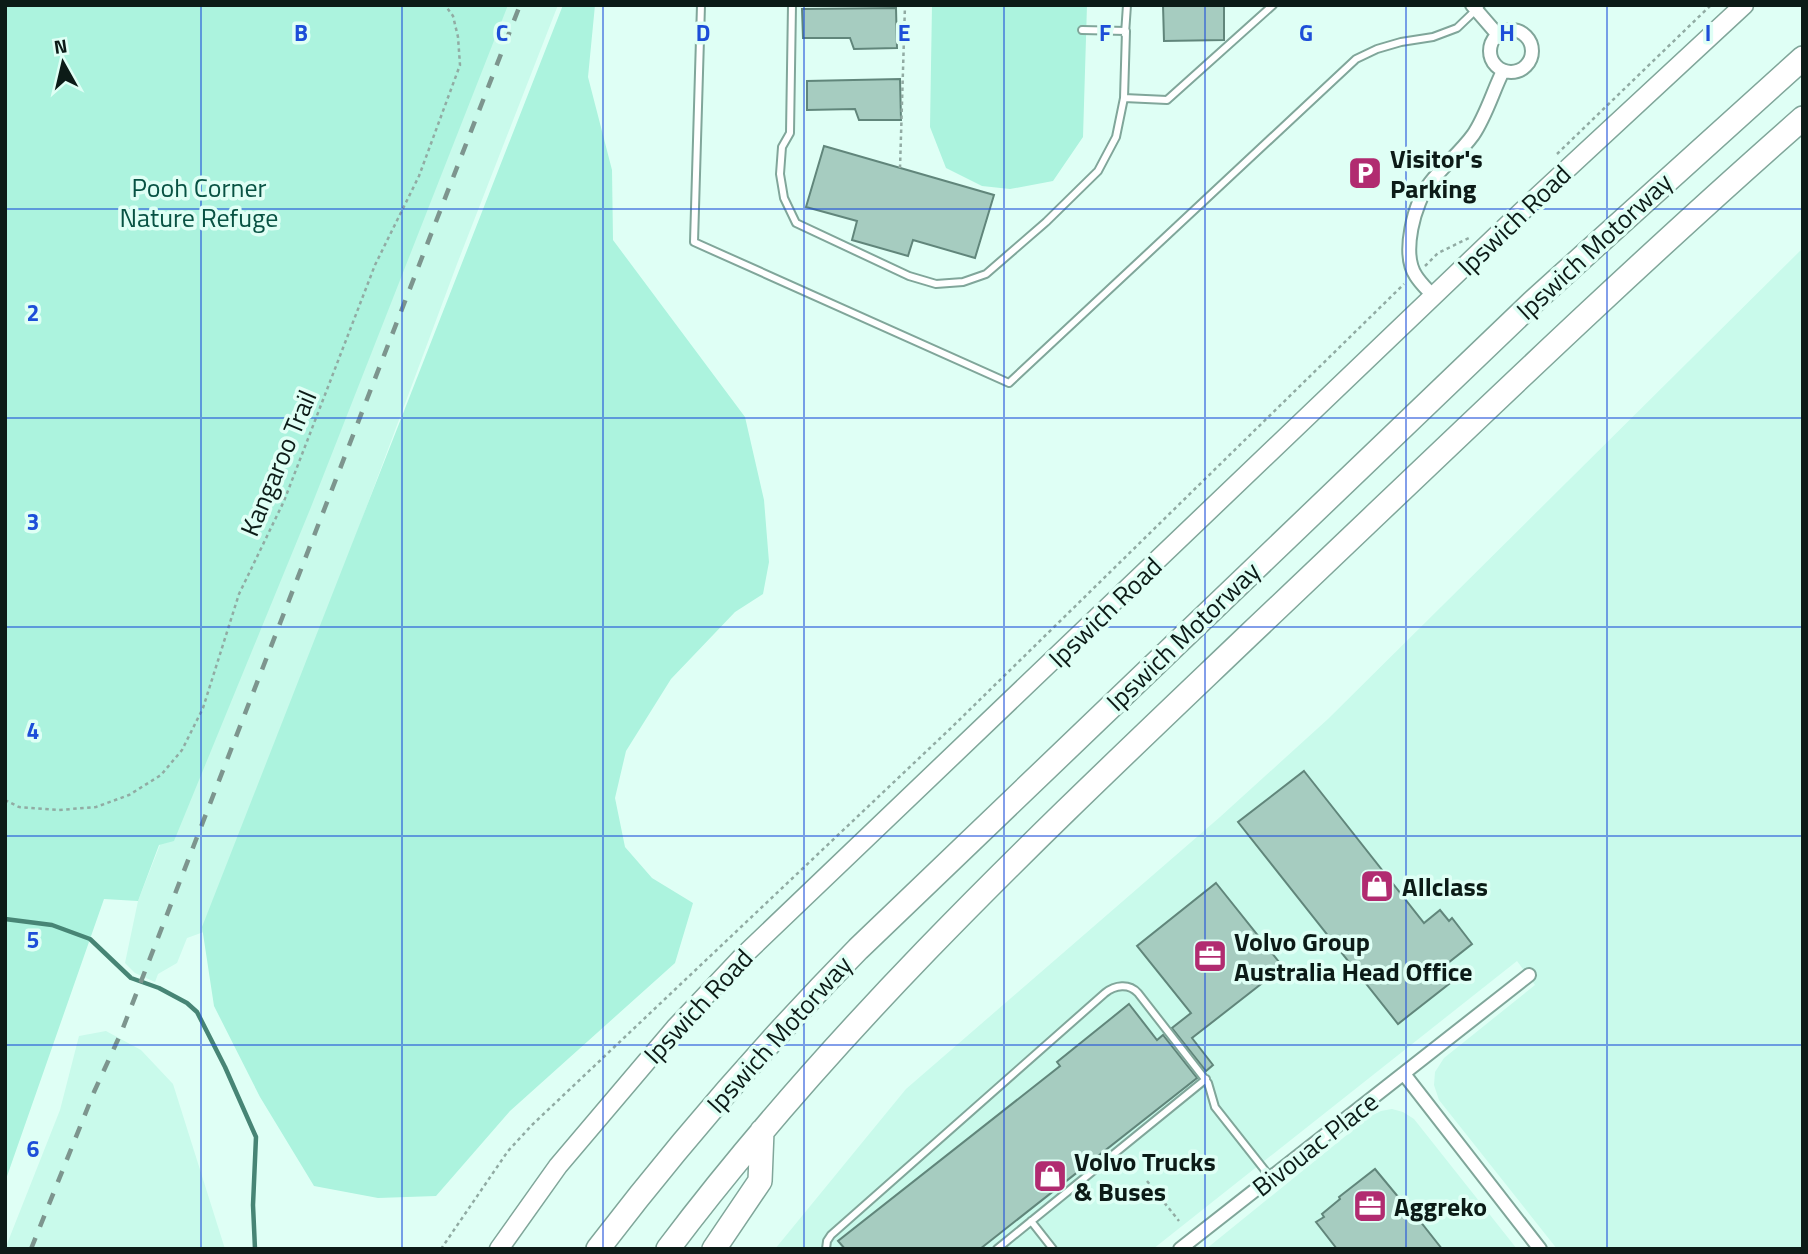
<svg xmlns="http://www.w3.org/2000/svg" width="1808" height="1254" font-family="'Titillium Web',sans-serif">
<rect width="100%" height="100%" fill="#dffff5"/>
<path fill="#c9faeb" d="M489 5H558L457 264 209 930 187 938 177 963 158 974 155 982 135 973 125 963 138 901Z
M1803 248V1249H1557L1439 1100 1434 1085 1435 1072 1444 1058 1535 985 1517 961 1153 1249H775L906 1089 1220 817 1328 719Z
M106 1031 141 1050 173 1084 225 1249H5L60 1110 79 1036Z
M1392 1109 1403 1112 1414 1119 1517 1249H1206L1369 1117 1381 1111Z"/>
<path fill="#acf3de" d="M5 5H508L311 507 174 841 159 845 138 901 104 899 5 1182Z
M563 5H595L588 77 612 170 613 240 745 417 764 500 769 562 763 594 735 612 671 679 626 751 615 798 625 847 652 878 693 903 675 963 510 1111 436 1196 378 1198 314 1186 260 1097 214 1006 202 927Z
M932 5H1087L1083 137 1053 181 1010 189 982 186 946 168 930 127Z"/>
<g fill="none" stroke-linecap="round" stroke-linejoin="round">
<path stroke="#478575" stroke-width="4.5" d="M5 919 52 925 90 939 131 978 159 988 187 1003 197 1012 225 1067 256 1137 253 1205 255 1249"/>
</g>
<path fill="#a6ccc0" stroke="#61867b" stroke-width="2" d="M1163 5H1224V40L1164 41Z
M896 8 897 48 854 49 850 38H803L802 9Z
M900 79 901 120H859L855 109 807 110V81Z
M824 146 994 195 975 258 913 240 908 256 852 240 857 221 806 207Z
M1304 771 1424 923 1440 910 1449 921 1452 918 1472 944 1443 967 1454 980 1398 1024 1238 822Z
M1216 883 1283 967 1192 1038 1213 1065 1206 1071 1172 1028 1191 1013 1137 946Z
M1129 1004 1157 1040 1163 1035 1197 1078 980 1249H845L838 1241 1060 1066 1057 1062Z
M1375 1169 1399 1198 1401 1197 1442 1249H1337L1316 1222 1324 1217 1322 1214 1340 1199 1339 1197Z"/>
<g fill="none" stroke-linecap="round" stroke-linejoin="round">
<g stroke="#80a69a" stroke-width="10">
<path id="lane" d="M701 5 694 242 1009 383 1356 59 1377 49 1401 42 1433 37 1457 28 1481 5
M792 5 790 133 782 147 780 174 784 198 796 223 909 276 936 284 963 282 986 274 1046 222 1098 171 1116 137 1124 98 1126 31 1082 30
M1125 34 1127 5
M1124 98 1167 100 1273 5
M1031 1221 1053 1249
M826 1249 827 1241 831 1235 1105 993C1115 985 1129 983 1138 993L1208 1083 1215 1107 1271 1178
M997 1249 1206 1079"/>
</g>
<g stroke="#80a69a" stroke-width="16">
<path id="street" d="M1472 5 1498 35
M1490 51a21 21 0 1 1 42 0a21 21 0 1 1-42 0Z
M1434 297C1428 290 1421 284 1416 276 1401 254 1414 203 1430 183 1443 166 1460 153 1473 135 1486 116 1493 91 1503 71
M1404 1074 1540 1249
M1180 1249 1529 975"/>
</g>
<g stroke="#80a69a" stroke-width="21">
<path id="secondary" d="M499 1249 558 1166 675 1028 743 956 1538 196 1744 5"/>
</g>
<g stroke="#80a69a" stroke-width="26">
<path id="highway" d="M598 1249C679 1143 765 1044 858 949L1533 302 1803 58
M668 1249C839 1022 1045 830 1249 635 1433 461 1613 285 1803 118
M714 1249 760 1181 762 1131"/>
</g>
<path stroke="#91aba3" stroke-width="2.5" stroke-dasharray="3.5 3.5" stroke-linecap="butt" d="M1557 154 1711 5
M900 168 905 5
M1425 266 1438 253 1469 238
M5 800 19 807 59 810 96 807 129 795 161 775 182 750 203 708 239 594 284 501 375 265 419 176 460 65 458 37 453 16 445 5
M1147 1181 1179 1221
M441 1249 508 1151 532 1125 952 727 1404 284"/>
<use href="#lane" stroke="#fff" stroke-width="6"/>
<use href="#street" stroke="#fff" stroke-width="12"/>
<use href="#secondary" stroke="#fff" stroke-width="18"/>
<use href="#highway" stroke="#fff" stroke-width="23"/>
<path stroke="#7d958e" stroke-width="4.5" stroke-dasharray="12 12" stroke-linecap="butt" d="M31 1249 94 1092 121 1033 520 5"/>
</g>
<path fill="none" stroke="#1d4ed8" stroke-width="2" stroke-opacity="0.55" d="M201 5V1249M402 5V1249M603 5V1249M804 5V1249M1004 5V1249M1205 5V1249M1406 5V1249M1607 5V1249M5 209H1803M5 418H1803M5 627H1803M5 836H1803M5 1045H1803"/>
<defs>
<g id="parking-square" transform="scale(1.75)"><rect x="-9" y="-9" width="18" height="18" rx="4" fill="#b12b70" stroke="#dffff5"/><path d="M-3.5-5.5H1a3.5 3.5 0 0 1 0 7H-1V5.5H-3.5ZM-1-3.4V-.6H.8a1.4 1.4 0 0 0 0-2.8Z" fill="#fff"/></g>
<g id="shop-square" transform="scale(1.75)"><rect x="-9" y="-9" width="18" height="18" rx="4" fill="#b12b70" stroke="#dffff5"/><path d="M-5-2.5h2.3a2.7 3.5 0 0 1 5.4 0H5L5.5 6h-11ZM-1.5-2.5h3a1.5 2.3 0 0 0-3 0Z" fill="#fff"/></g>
<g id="office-square" transform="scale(1.75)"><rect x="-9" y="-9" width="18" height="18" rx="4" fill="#b12b70" stroke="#dffff5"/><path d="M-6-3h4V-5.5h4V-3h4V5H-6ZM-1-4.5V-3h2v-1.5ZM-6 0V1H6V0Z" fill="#fff"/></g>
</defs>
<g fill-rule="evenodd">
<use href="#parking-square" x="1365" y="173"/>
<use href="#shop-square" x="1377" y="886"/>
<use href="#office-square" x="1210" y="956"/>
<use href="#shop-square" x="1050" y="1176"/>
<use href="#office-square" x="1370" y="1206"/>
</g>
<g text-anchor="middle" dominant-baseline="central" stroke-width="7" stroke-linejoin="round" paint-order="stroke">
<g font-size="26" font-weight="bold" fill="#0c1b17" stroke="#dffff5" text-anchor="start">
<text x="1390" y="158">Visitor's<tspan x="1390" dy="30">Parking</tspan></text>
<text x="1402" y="886">Allclass</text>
<text x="1234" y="941">Volvo Group<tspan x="1234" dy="30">Australia Head Office</tspan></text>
<text x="1074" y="1161">Volvo Trucks<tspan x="1074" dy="30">&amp; Buses</tspan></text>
<text x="1394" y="1206">Aggreko</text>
</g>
<g font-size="26" fill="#085243" stroke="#dffff5">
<text x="199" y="187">Pooh Corner<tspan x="199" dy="30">Nature Refuge</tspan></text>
</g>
<g font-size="26" fill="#0c1b17" stroke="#dffff5">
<text transform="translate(1514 220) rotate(-44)">Ipswich Road</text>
<text transform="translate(1594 246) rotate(-43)">Ipswich Motorway</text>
<text transform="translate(278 463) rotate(-67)">Kangaroo Trail</text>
<text transform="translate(1105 612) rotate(-44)">Ipswich Road</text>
<text transform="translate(1183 636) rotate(-44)">Ipswich Motorway</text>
<text transform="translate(698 1006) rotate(-47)">Ipswich Road</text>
<text transform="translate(779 1034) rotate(-48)">Ipswich Motorway</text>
<text transform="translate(1315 1144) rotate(-38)">Bivouac Place</text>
</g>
</g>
<g font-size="23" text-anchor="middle" font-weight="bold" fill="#1d4ed8" stroke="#dffff5" stroke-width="7" stroke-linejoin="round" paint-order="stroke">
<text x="301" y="41">B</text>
<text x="502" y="41">C</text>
<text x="703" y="41">D</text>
<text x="904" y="41">E</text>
<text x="1105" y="41">F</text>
<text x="1306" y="41">G</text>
<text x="1507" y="41">H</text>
<text x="1708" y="41">I</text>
<text x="33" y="321">2</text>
<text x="33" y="530">3</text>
<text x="33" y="739">4</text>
<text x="33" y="948">5</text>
<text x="33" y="1157">6</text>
</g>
<rect width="1808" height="1254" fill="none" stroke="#0c1b17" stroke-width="14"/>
<g transform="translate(63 63) rotate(352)" stroke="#dffff5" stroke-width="5" paint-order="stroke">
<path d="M0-5L12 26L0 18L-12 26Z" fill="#0c1b17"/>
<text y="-10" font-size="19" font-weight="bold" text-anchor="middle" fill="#0c1b17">N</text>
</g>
</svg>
